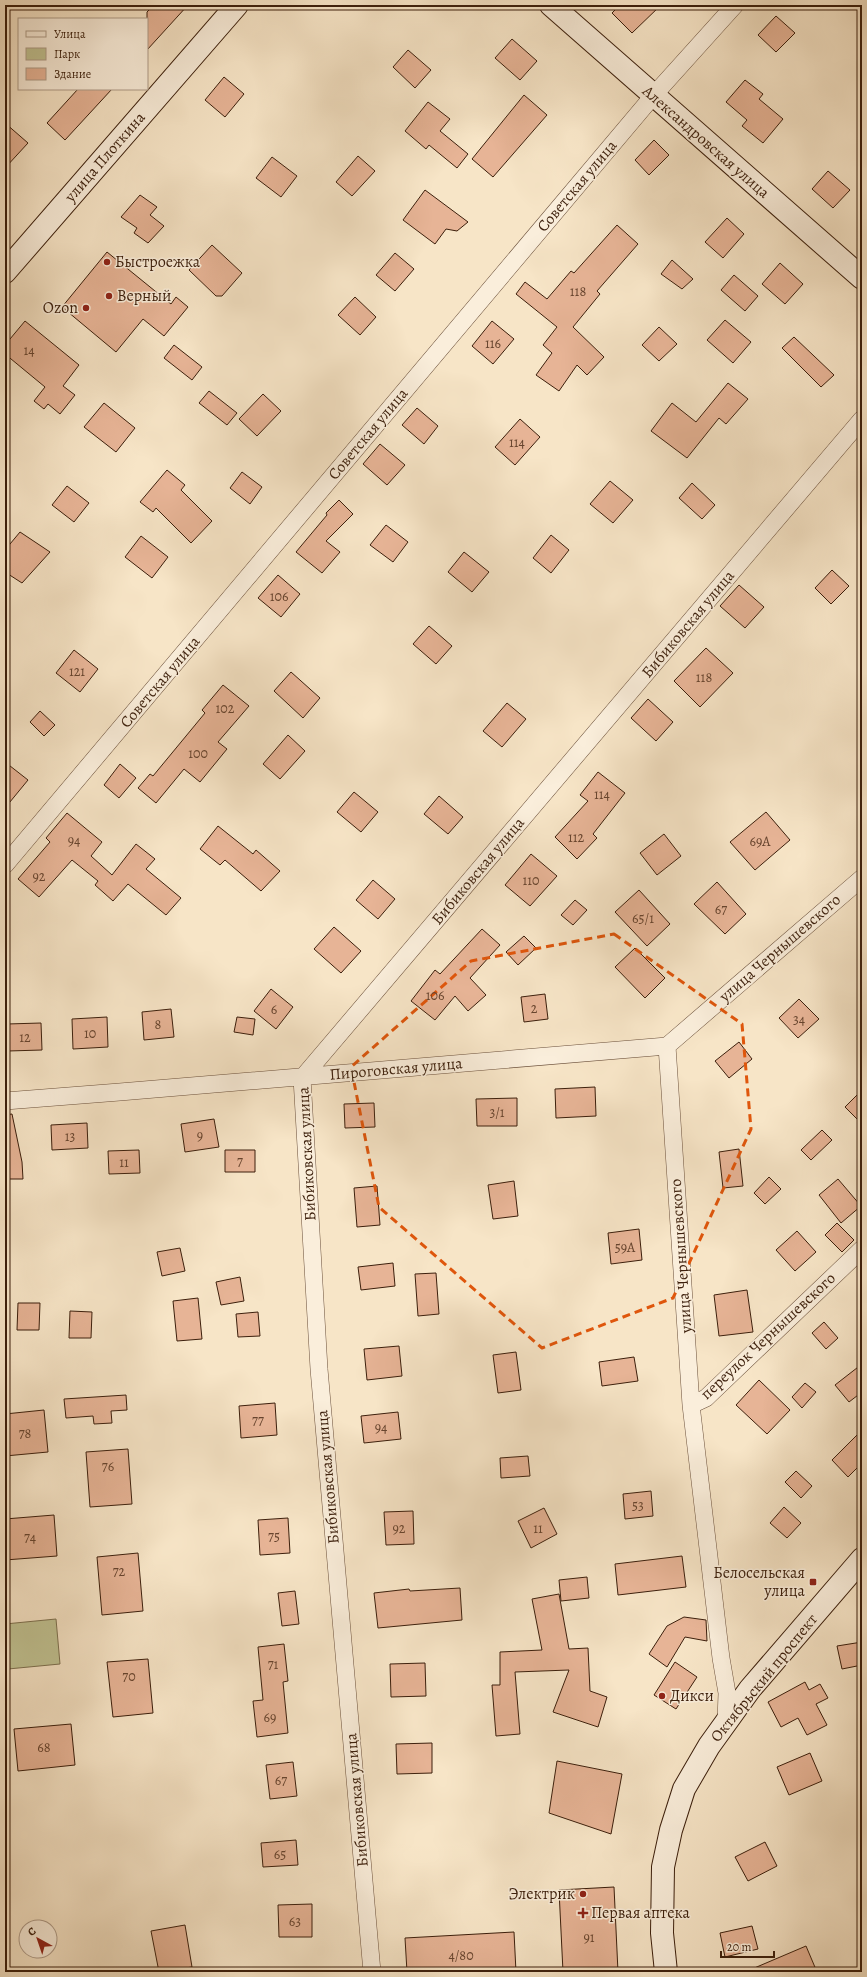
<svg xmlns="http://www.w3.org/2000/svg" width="867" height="1977" font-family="Alegreya,serif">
<rect width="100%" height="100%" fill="#f7e5c7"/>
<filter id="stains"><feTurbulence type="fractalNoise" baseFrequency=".005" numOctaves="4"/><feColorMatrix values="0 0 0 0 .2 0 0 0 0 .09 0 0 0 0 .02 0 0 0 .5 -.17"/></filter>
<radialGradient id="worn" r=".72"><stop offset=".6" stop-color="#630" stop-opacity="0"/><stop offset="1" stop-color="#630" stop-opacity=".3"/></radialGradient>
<path fill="#c1c393" stroke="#7e7150" d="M56 1619 60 1664 8 1669 5 1624Z"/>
<path fill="#e7b496" stroke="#3c1f0c" d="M154 5H188L147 50V12Z
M620 5H661L632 33 612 13Z
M776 16 795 33 776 52 758 35Z
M512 39 537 61 520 80 495 58Z
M408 50 431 70 415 88 393 67Z
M224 77 244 94 225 117 205 100Z
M745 80 763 94 759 99 783 119 763 143 742 126 747 120 726 102Z
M78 89H112L65 140 47 123Z
M524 95 547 115 493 177 472 159Z
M428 102 450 119 440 131 468 154 457 168 429 145 426 149 405 131Z
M5 123 28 143 5 168Z
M654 140 669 155 649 175 635 160Z
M358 156 375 171 352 196 336 182Z
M272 157 297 176 281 197 256 178Z
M828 171 850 190 833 208 812 189Z
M425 190 468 222 457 231 446 229 435 244 403 220Z
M140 195 157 207 150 215 164 226 148 243 134 233 137 228 121 217Z
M727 218 744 234 723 258 705 242Z
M617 225 638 244 597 291 600 294 573 327 604 357 587 375 577 365 559 391 536 375 552 353 543 345 557 327 516 294 525 282 547 299 571 271 574 273Z
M212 245 242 273 222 296H216L189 270Z
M107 252 171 304 176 297 188 307 164 336 143 319 116 352 62 307Z
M395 253 414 269 395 291 376 275Z
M672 260 693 279 682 289 661 274Z
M780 263 803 284 785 304 762 284Z
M734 275 758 296 745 311 721 290Z
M355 297 376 317 360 335 338 315Z
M725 320 751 342 733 363 707 340Z
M25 321 79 365 63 386 75 395 60 414 48 404 44 409 34 401 45 387 5 354V345Z
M492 321 514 339 493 364 472 346Z
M659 327 677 344 659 361 642 345Z
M794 337 834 375 821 387 782 348Z
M174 345 202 367 192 380 164 358Z
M728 383 748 399 726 424 719 418 687 458 651 431 672 403 696 422Z
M209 391 237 413 227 425 199 403Z
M263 394 281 411 257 436 239 419Z
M104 403 135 428 116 452 84 427Z
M417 408 438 426 424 444 402 425Z
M520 419 540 437 515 465 495 447Z
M380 444 405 465 387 485 363 464Z
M167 470 185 485 181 490 212 521 191 543 156 508 153 512 140 502Z
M242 472 262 487 250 504 230 488Z
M610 481 633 500 613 523 590 504Z
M692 483 715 505 702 519 679 498Z
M67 486 89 503 74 522 52 505Z
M339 500 353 514 326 541 340 552 322 573 296 552 327 515 326 513Z
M386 525 408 542 393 562 370 545Z
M20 532 50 552 22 583 5 572V550Z
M551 535 569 550 551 573 533 558Z
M141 536 168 557 152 578 125 557Z
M464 552 489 572 472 592 448 572Z
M832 570 849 586 831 604 815 588Z
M278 575 300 594 281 617 258 598Z
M739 585 764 607 745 628 720 606Z
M429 626 452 646 436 664 413 644Z
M706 648 733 673 700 707 674 681Z
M74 650 98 669 80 692 56 673Z
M291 672 320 698 303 718 274 691Z
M223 685 249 706 218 742 227 749 200 782 184 769 156 803 138 788 150 774 153 776 205 713 202 710Z
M648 699 673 722 656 741 631 718Z
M507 703 526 719 502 747 483 731Z
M40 711 55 725 44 736 30 722Z
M288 735 305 751 280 779 263 764Z
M5 762 28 780 5 808Z
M120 764 136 778 119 798 104 785Z
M598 772 625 793 593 834 597 838 577 859 555 837 588 801 580 795Z
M354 792 378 812 361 832 337 812Z
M439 796 463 817 448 834 424 814Z
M766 812 790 840 755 870 730 842Z
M67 813 102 842 91 856 112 875 136 844 155 859 146 869 181 898 166 915 128 884 113 901 95 885 98 881 72 860 39 897 18 879 50 842 46 838Z
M218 826 253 854 256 850 280 871 261 891 225 860 220 865 200 849Z
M664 834 681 856 657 875 640 853Z
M531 854 557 876 530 906 505 885Z
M373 880 395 899 378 919 356 900Z
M717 882 746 914 725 934 694 904Z
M639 890 670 924 647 946 615 912Z
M575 900 587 910 573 925 561 915Z
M334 927 361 951 341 973 314 949Z
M482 929 500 945 470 978 486 995 468 1011 455 996 435 1020 411 1001 435 970 440 974Z
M524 936 536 948 518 965 506 952Z
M635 948 665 978 645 998 615 967Z
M271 989 293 1007 276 1029 254 1011Z
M545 994 548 1019 524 1022 521 997Z
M799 999 819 1019 798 1038 779 1018Z
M171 1009 174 1037 144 1040 142 1012Z
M107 1017 108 1047 73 1049 72 1019Z
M237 1017 255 1019 253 1035 234 1032Z
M41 1023 42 1050 8 1051 7 1024Z
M739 1042 752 1059 729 1078 715 1061Z
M595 1087 596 1116 556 1118 555 1089Z
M862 1090V1124L845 1107Z
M517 1098V1126H477L476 1099Z
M374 1103 375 1127 345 1128 344 1104Z
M12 1114 22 1162 23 1179H5V1115Z
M214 1119 219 1147 185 1152 181 1124Z
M87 1123 88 1148 52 1150 51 1125Z
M822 1130 832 1140 811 1160 801 1150Z
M739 1149 743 1186 723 1188 719 1152Z
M139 1150 140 1173 109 1174 108 1151Z
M225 1150H255V1172H225Z
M769 1177 781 1189 765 1204 754 1193Z
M838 1179 861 1206 841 1223 819 1195Z
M514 1181 518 1216 493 1219 488 1185Z
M377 1186 380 1225 357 1227 354 1188Z
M837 1223 854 1240 842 1252 825 1235Z
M639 1229 642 1260 611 1264 608 1233Z
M797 1231 816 1252 795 1271 776 1250Z
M180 1248 185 1271 162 1276 157 1252Z
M393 1263 395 1286 361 1290 358 1267Z
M436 1273 439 1314 418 1316 415 1274Z
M240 1277 244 1301 221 1305 216 1282Z
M747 1290 753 1332 719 1336 714 1295Z
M198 1298 202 1339 177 1341 173 1301Z
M18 1303H40L39 1330H17Z
M70 1311 92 1312 91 1338H69Z
M258 1312 260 1336 238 1337 236 1314Z
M824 1322 838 1338 826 1349 812 1333Z
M399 1346 402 1376 367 1380 364 1349Z
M516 1352 521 1390 498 1393 493 1355Z
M634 1357 638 1381 602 1386 599 1362Z
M862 1364V1392L849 1402 835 1385Z
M759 1380 790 1410 767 1434 736 1405Z
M805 1383 816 1392 802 1408 792 1397Z
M126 1395 127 1410 111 1411 112 1423 94 1424 93 1416 66 1418 64 1399Z
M275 1403 277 1435 241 1438 239 1406Z
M44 1410 48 1452 5 1456V1414Z
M398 1412 401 1439 364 1443 361 1416Z
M862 1430V1463L848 1477 832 1460Z
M128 1449 132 1504 90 1507 86 1452Z
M528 1456 530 1476 501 1478 500 1458Z
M796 1471 812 1486 801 1498 785 1482Z
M651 1491 653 1516 625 1519 623 1494Z
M784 1507 801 1523 787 1538 770 1523Z
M544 1508 557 1534 531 1548 518 1521Z
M413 1511 414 1544 386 1545 384 1512Z
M54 1515 57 1556 5 1560V1519Z
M288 1518 290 1553 260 1555 258 1520Z
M138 1553 143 1611 102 1615 97 1557Z
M682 1556 686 1587 618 1595 615 1564Z
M587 1577 589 1598 561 1601 559 1580Z
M460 1588 462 1620 378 1628 374 1593 409 1589 410 1591Z
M295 1591 299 1624 282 1626 278 1593Z
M559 1594 569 1649 588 1648 590 1691 607 1697 598 1727 553 1712 569 1670 515 1672 520 1734 496 1736 492 1685H500V1652L542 1650 532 1599Z
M684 1617 706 1620 707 1641 685 1637 667 1667 649 1654 667 1626Z
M862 1642V1665L842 1669 837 1646Z
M284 1644 288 1681 283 1682 288 1733 257 1737 253 1701 263 1700 258 1647Z
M148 1659 153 1713 113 1717 107 1662Z
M675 1662 697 1677 676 1709 654 1695Z
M425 1663 426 1696 391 1697 390 1664Z
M805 1682 809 1690 820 1684 828 1698 816 1704 827 1725 807 1735 798 1718 781 1727 768 1702Z
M71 1724 75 1765 18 1771 14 1729Z
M432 1743V1773L397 1774 396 1744Z
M810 1753 822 1781 789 1795 777 1767Z
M557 1761 622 1774 611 1834 549 1813Z
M293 1762 297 1796 270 1799 266 1765Z
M296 1840 298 1865 263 1867 261 1843Z
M765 1842 777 1866 748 1881 735 1857Z
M614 1887 618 1972H563L559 1890Z
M312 1904V1937H279L278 1905Z
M185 1925 192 1967 159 1972 151 1931Z
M752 1926 758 1949 725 1957 720 1933Z
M514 1932 516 1972H407L405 1938Z
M806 1946 817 1972H745Z"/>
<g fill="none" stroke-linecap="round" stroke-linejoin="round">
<g stroke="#6b503b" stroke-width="18">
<path id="street" d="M5 865 653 96 735 5
M5 1101C226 1084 447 1064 667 1046
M691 1405 706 1398 862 1249
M726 1722 727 1693 721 1658 691 1405 667 1046 862 878
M372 1972 319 1369 302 1078 862 419"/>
</g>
<g stroke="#3c1f0c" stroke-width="24">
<path id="secondary" d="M551 5 862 278
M5 272 237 5
M666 1972 662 1933 663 1867 671 1830 684 1789 709 1746 750 1689 862 1559"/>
</g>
<use href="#street" stroke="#faeedb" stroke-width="17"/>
<use href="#secondary" stroke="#faeedb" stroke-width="22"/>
</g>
<path fill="none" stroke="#df560c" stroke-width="3" stroke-dasharray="8 5" stroke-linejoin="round" d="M614 934 742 1024 751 1129 673 1298 542 1348 379 1207 351 1067 471 961Z"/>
<g fill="#8f2418" stroke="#faeedb" stroke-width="1.5">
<circle cx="107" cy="262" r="4"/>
<circle cx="109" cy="296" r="4"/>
<circle cx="86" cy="308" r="4"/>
<rect x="809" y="1578" width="8" height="8" rx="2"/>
<circle cx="662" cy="1696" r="4"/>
<circle cx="583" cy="1894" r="4"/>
<path d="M581 1907h4v4h4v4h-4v4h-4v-4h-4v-4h4z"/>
</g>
<g text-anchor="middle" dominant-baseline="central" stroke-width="3" stroke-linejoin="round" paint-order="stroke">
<g font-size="14" fill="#67442e">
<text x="578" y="291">118</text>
<text x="493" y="343">116</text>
<text x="29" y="350">14</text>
<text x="517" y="442">114</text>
<text x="279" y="596">106</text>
<text x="77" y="671">121</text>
<text x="704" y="677">118</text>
<text x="225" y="708">102</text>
<text x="198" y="753">100</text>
<text x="602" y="794">114</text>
<text x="576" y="837">112</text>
<text x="74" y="840">94</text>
<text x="760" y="841">69А</text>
<text x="39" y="876">92</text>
<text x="531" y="880">110</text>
<text x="721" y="909">67</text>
<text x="643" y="918">65/1</text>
<text x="435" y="995">106</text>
<text x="534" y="1008">2</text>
<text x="274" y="1009">6</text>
<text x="799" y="1019">34</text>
<text x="158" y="1024">8</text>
<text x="90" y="1033">10</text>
<text x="25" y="1037">12</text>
<text x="497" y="1112">3/1</text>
<text x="200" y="1135">9</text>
<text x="70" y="1136">13</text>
<text x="240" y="1161">7</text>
<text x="124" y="1162">11</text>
<text x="625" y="1247">59А</text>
<text x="258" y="1420">77</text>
<text x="381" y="1427">94</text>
<text x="25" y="1433">78</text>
<text x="108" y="1466">76</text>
<text x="638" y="1505">53</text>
<text x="399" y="1528">92</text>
<text x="538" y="1528">11</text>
<text x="274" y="1536">75</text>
<text x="30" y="1537">74</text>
<text x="119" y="1571">72</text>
<text x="273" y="1664">71</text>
<text x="129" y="1676">70</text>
<text x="270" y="1717">69</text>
<text x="44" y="1747">68</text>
<text x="281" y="1780">67</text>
<text x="280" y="1854">65</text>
<text x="295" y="1921">63</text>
<text x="589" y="1937">91</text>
<text x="461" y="1955">4/80</text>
</g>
<g font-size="16" fill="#3c1f0c" stroke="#faeedb">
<text transform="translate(706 142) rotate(41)">Александровская улица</text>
<text transform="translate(105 157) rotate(-49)">улица Плоткина</text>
<text transform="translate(577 186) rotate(-50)">Советская улица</text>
<text transform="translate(368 434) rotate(-50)">Советская улица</text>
<text transform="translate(688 624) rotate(-50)">Бибиковская улица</text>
<text transform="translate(160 682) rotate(-50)">Советская улица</text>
<text transform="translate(478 871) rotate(-50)">Бибиковская улица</text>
<text transform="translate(780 948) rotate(-41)">улица Чернышевского</text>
<text transform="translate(396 1069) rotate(-5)">Пироговская улица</text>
<text transform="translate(307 1154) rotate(-93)">Бибиковская улица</text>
<text transform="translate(681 1256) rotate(-94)">улица Чернышевского</text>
<text transform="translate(768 1336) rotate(-43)">переулок Чернышевского</text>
<text transform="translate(328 1477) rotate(-95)">Бибиковская улица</text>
<text transform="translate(764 1678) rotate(-51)">Октябрьский проспект</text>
<text transform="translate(357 1800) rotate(-95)">Бибиковская улица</text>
</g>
<g font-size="16" fill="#3c1f0c" stroke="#faeedb" text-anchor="start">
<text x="115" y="262">Быстроежка</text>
<text x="117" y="296">Верный</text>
<text x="78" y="308" text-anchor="end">Ozon</text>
<text x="805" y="1573" text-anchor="end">Белосельская<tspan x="805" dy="18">улица</tspan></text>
<text x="670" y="1696">Дикси</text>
<text x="575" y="1894" text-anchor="end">Электрик</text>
<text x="591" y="1913">Первая аптека</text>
</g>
</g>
<rect width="867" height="1977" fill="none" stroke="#f7e5c7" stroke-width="20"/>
<rect x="6" y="6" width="855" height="1965" fill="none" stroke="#3c1f0c" stroke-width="2"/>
<rect x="10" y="10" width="847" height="1957" fill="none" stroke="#3c1f0c"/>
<rect x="18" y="18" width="130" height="72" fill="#faeedb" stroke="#ae9b88"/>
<rect x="26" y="31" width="20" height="6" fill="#faeedb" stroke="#ae9b88"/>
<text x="54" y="38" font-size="12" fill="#3c1f0c">Улица</text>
<rect x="26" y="48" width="20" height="12" fill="#c1c393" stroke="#ae9b88"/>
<text x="54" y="58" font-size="12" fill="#3c1f0c">Парк</text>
<rect x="26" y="68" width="20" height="12" fill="#e7b496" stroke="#ae9b88"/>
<text x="54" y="78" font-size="12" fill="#3c1f0c">Здание</text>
<g transform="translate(38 1939) rotate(320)"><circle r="19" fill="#faeedb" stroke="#ae9b88"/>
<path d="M0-3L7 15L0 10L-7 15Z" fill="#8f2418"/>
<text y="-6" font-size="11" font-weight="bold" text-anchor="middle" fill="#3c1f0c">С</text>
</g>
<path d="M721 1951v6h53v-6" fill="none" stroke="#3c1f0c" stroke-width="2"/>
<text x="727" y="1951" font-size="12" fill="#3c1f0c" stroke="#faeedb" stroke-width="3" paint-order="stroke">20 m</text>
<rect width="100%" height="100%" filter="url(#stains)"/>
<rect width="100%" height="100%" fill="url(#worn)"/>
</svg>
